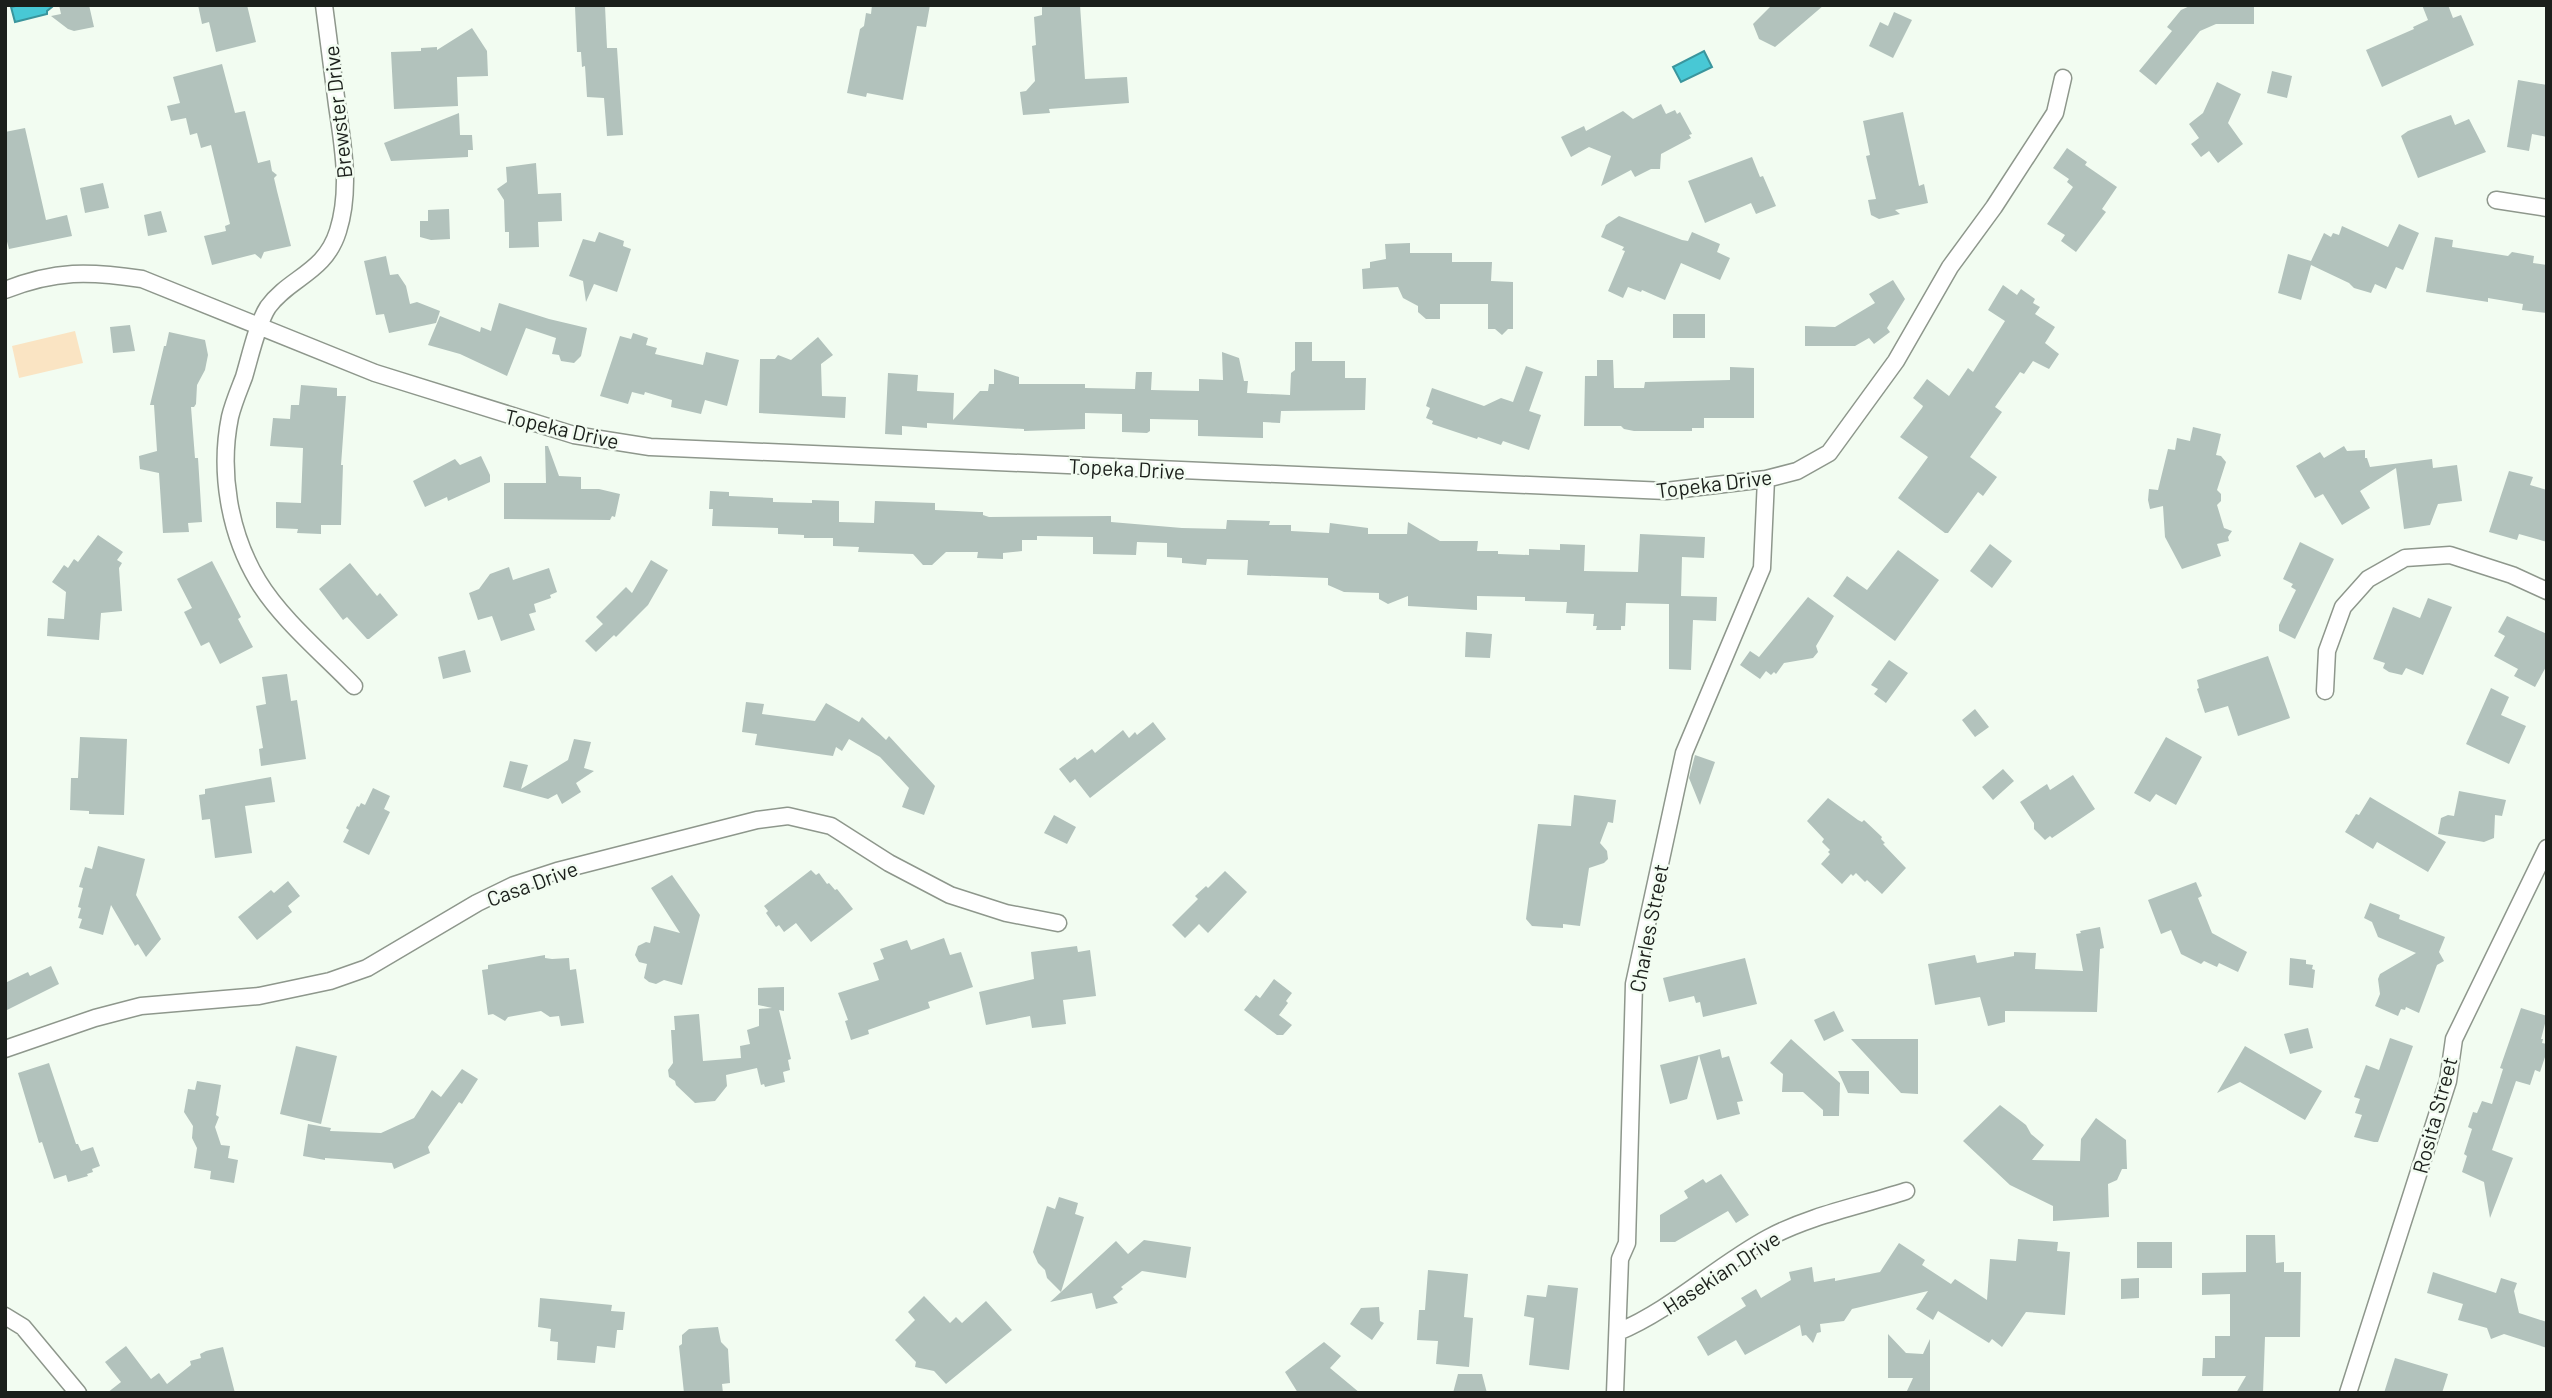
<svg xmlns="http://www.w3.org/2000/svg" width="2552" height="1398" font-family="Barlow,sans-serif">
<rect width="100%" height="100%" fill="#f2fcf1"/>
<path fill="#fae4c3" d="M75 331 83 363 19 378 12 346Z"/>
<path fill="#48c8d5" stroke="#3a959d" stroke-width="2" d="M20 5H51L52 7 47 11V14L15 22 11 7Z
M1704 51 1712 67 1681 82 1673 67Z"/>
<path fill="#b2c2bc" d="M59 5H89L94 27 74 31 68 29 51 16 61 14Z
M198 5H247L256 42 216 52 209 22 202 24Z
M872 5H930L926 27 917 26 903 100 867 93 866 97 847 93 860 29 864 26 866 13 871 14Z
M1042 5H1080L1085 79 1127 77 1129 103 1049 109 1050 113 1023 115 1020 92 1026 91 1035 81 1032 46 1036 45 1034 17 1042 15Z
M1772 5H1824L1775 47 1759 39 1753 24Z
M2192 5H2254V24H2216L2200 31 2156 85 2139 71 2172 31 2167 27 2181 10Z
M2422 5H2448L2453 18 2461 15 2474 45 2382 87 2366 50 2414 29 2413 27 2428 20Z
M605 6 607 48H617L623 135 607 136 604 98 587 97 585 66 582 67 581 52H577L575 7Z
M1894 12 1912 20 1893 58 1869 46 1880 22 1888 26Z
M472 28 487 51 488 76 457 77 458 106 394 109 391 52 421 51V48L437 47V50Z
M222 64 235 113 245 111 258 163 270 160 272 171 277 175 274 178 277 191 291 246 264 252 261 259 255 254 212 265 204 236 226 231 225 226 230 224 211 145 201 148 197 133 190 135 186 118 171 121 167 106 180 103 173 77Z
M2272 71 2292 76 2287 98 2267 93Z
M2518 80 2547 85V137L2532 134 2529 151 2507 147Z
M2217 82 2241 94 2228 123 2243 144 2218 163 2209 151 2201 157 2191 144 2199 138 2189 124 2203 113Z
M1661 104 1666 114 1675 110 1677 114 1680 112 1692 134 1689 135 1691 138 1661 154 1660 169H1651L1635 177 1631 170 1601 186 1611 156 1589 147 1571 157 1561 137 1584 126 1586 131 1623 111 1633 119Z
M1903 112 1919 186 1924 184 1928 203 1895 210 1900 214 1879 219 1871 215 1868 200 1876 199 1866 156 1870 155 1863 121Z
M459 113 460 135H472L473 150H468V157L391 161 384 143Z
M2451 115 2455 125 2469 119 2486 152 2418 178 2401 136 2408 131Z
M25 128 46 220 67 215 72 236 9 249 5 234V132Z
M2067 148 2087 162 2085 165 2117 187 2102 209 2106 212 2076 252 2061 241 2065 235 2047 224 2073 187 2067 182 2069 179 2053 168Z
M1752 157 1760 177 1763 176 1776 206 1756 214 1751 203 1705 223 1688 181Z
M536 163 538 194 561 193 562 221 538 222 539 247 509 248V232H505L504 200 497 189 507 182 506 167Z
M103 183 109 208 85 213 80 188Z
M449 209 450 239 431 240 420 237V221H428V210Z
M161 211 167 232 148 236 144 215Z
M1619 216 1682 240 1688 241 1692 232 1720 244 1717 252 1730 258 1720 280 1681 263 1665 300 1642 290 1641 292 1628 287 1623 298 1608 291 1625 251 1622 250 1624 247 1601 237 1606 225Z
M2399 224 2419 233 2403 270 2396 267 2386 289 2375 284 2371 293 2354 288 2349 283 2311 265 2301 300 2278 293 2288 254 2311 261 2324 233 2331 237 2333 233 2339 235 2342 226 2388 247Z
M599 232 624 241 623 246 631 249 617 292 594 284 586 302 583 281 569 276 583 239 595 242Z
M2435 237 2453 240 2452 247 2508 256 2512 252 2534 256 2533 263 2547 265V313L2522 310 2523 304 2488 298V302L2426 292Z
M1410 243V253H1452V262H1492L1491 281 1513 282V329H1508L1502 335 1495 329H1488V304H1440V319H1426L1418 312V306L1403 298 1398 287 1363 289 1362 269 1370 268V262L1386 259 1385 244Z
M386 256 390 275 398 274 406 286 410 304 417 302 440 311 436 323 389 333 384 314 376 315 364 261Z
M1893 280 1905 299 1887 328 1890 332 1874 344 1869 338 1855 346H1805V326L1835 327 1875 303 1869 294Z
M2003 285 2017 295 2021 289 2035 299 2033 303 2040 307 2035 314 2055 327 2045 343 2059 354 2049 369 2033 361 2024 374 2020 372 1995 407 2002 412 1970 457 1997 477 1983 496 1978 492 1948 533H1945L1898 498 1928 457 1900 437 1922 408 1923 406 1913 398 1927 379 1949 396 1968 368 1973 372 2005 321 1988 310Z
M499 303 549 319 587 328 581 356 574 363 561 361 559 355 552 354 556 338 526 328 507 376 460 354 428 345 440 316 480 332 481 327 491 331Z
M1673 314H1705V338H1673Z
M130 325 135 351 113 353 110 327Z
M169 332 205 340 208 355 205 370 197 385 196 404 194 407H191L195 458H198L202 522 188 523 189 532 163 533 159 473 140 469 139 456 157 451 154 405H150L164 346H166Z
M633 333 648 338 646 345 657 348 655 354 703 365 706 352 739 360 727 406 705 400 701 414 671 407 672 400 645 392 644 395 632 392 628 404 600 396 620 336 631 339Z
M818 337 833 355 821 364 822 396 846 397 845 418 759 413 760 359H775L778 355 791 360Z
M1295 342H1312V361H1345V378H1366L1365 410 1281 411 1280 423 1263 422V438L1198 436V420L1150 419V431L1147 433 1122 432V414L1085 413V429L1024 431V429L927 423V428L902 426V435L885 434 888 373 918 375 917 391 954 393 953 420 980 391H988L989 384H994V369L1019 377V384H1085V388L1135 389 1136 372H1152L1151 390 1199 391V379L1223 380 1222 352 1239 358 1244 381H1248L1247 393 1290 395 1291 373 1295 370Z
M1597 360H1613L1614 388H1644L1645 382 1730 380V367L1754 368V418H1704V428H1692V431H1634L1624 429 1621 426H1584L1585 376H1597Z
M1526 366 1543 372 1529 411 1541 415 1529 450 1503 441 1501 445 1478 437 1477 439 1432 424 1433 421 1426 418 1430 408 1426 406 1432 388 1484 406 1501 398 1513 402Z
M301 385 337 388V396H346L341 465H343L341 525H321V534L297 533 298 529 276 528V502L301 503 303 448 270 446 273 418 290 419 291 405H299Z
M2193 427 2221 434 2216 455 2221 456 2226 462 2217 490 2221 494V501L2217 505 2224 528 2232 531 2228 537 2229 541 2217 544 2221 556 2182 569 2165 537 2163 506 2150 509 2148 500 2149 489 2158 490 2168 449 2175 450 2177 438 2190 441Z
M545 446H548L559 476 581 477V489H599L620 494 615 517 612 516 610 520 504 519V483H546Z
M2344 446 2347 451 2365 450V458H2367L2370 467 2432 459 2433 468 2457 465 2462 501 2438 504 2430 525 2404 529 2396 468 2360 491 2370 508 2342 525 2323 494 2315 498 2296 466 2320 452 2324 458Z
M481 456 490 475V482L448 501 447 497 425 507 413 481 455 459 460 465Z
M2509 471 2533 477 2530 485 2547 490V542L2519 534 2517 540 2489 532Z
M710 491 729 492V496L773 498V502L812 503V500L839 501V522L874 523 875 501 935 503V510L979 512H983V515L989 517 1111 516V522L1182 528 1226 529 1227 520 1270 521 1269 525H1291V531L1329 533 1330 523 1368 528V534H1407L1408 522 1440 541H1478L1477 551H1498V554L1529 555V549L1560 550V544L1585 545 1584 571 1638 572 1640 534 1705 537 1704 558 1682 557 1681 596 1717 597 1716 621 1693 620 1691 670 1669 669V604L1626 603 1625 626H1621V630H1596L1597 626H1593L1594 614 1566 613 1567 602 1525 601V597L1477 596V610L1408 606V596L1388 604 1379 599V593L1344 592 1328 585V578L1247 575 1248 560 1207 559 1206 565 1182 563V558L1167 557V543L1137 542 1136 555 1093 554V537L1037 536V540H1022V551L1003 553V559L977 558 978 552H946L932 565H923L913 554 858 552 859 547 833 546V538H804V535L778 534V528L712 526 713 509H709Z
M98 535 123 552 117 560 122 563 119 568 122 611 101 613 99 640 47 636 48 618 64 619 66 592 52 582 64 565 68 568 74 559 78 562Z
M2300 542 2334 559 2295 639 2279 631V625L2296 590 2291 587 2293 584 2283 579Z
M1990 544 2012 561 1992 588 1970 571Z
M1898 550 1939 580 1895 641 1833 596 1847 576 1867 590Z
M651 560 668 570 648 605 616 637 614 635 596 652 585 641 603 624 596 617 626 587 632 593Z
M212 561 241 617 238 619 253 647 220 664 209 642 201 646 184 612 192 608 177 579Z
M350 563 377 596 380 593 398 615 369 639H367L347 617 343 620 319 589Z
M509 567 513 580 549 568 557 592 550 595 551 598 534 604 536 612 529 614 535 630 501 641 492 616 478 620 469 593 479 589 490 574Z
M1808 597 1834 616 1816 646 1818 652 1813 658 1784 663 1776 674 1774 672 1771 675 1766 671 1760 679 1740 665 1750 651 1759 657Z
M2428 598 2452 607 2423 675 2406 668 2402 675 2389 672 2383 668 2385 663 2373 659 2393 607 2420 618Z
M2507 616 2547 634V665L2535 687 2514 676 2518 669 2494 656 2505 636 2498 632Z
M1466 632 1492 634 1490 658 1465 657Z
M465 650 471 672 443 679 438 657Z
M2268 656 2290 718 2238 736 2228 706 2205 713 2197 689 2199 688 2197 680Z
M1889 660 1908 673 1886 703 1874 694 1878 689 1871 685Z
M287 674 291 701 297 700 306 759 261 766 259 749 263 748 256 706 266 704 262 677Z
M2491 688 2509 697 2501 715 2526 726 2509 764 2466 744Z
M746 702 764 704 762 714 815 721 826 703 859 722 862 717 886 740 889 736 935 786 924 815 902 807 909 788 880 757 849 739 842 751 836 747 833 756 755 745 757 734 742 732Z
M1975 709 1989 727 1975 737 1962 720Z
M1153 722 1166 739 1090 798 1075 779 1070 783 1059 769 1075 757 1077 760 1092 749 1095 753 1123 730 1129 738 1135 732 1137 735Z
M80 737 127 739 124 815 89 814V811L70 810 71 778H78Z
M2166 737 2202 757 2176 805 2156 794 2150 802 2134 793Z
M574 739 591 742 584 768 594 771 576 783 581 792 562 804 557 794 548 799 503 787 510 761 528 765 521 789 568 760Z
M1695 755 1715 762 1700 805 1689 778Z
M2003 769 2014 781 1993 800 1982 787Z
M2073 775 2095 809 2052 838 2050 836 2045 840 2034 829V823L2020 802 2047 784 2050 790Z
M271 777 275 802 245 806 252 853 215 858 210 819 202 820 199 795 205 794V789Z
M373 788 390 796 384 809 390 812 369 855 343 842 349 830 346 828 357 806 359 807 361 803 365 805Z
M2459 791 2506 800 2502 816 2495 815 2494 838 2484 842 2438 834 2441 818 2448 815 2454 816Z
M1574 795 1616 800 1613 823 1608 822 1600 843 1607 851 1608 859 1604 863 1589 868 1580 926 1563 924V928L1532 926 1526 919 1538 824 1571 826Z
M2370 797 2446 842 2428 872 2377 842 2373 849 2345 832 2356 814 2359 815Z
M1828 798 1858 820 1862 822 1864 820 1882 837 1881 839 1885 843 1883 844 1906 868 1882 894 1867 880 1865 882 1856 873 1853 876 1851 874 1842 884 1821 864 1830 854 1828 852 1830 850 1822 842 1824 839 1807 821Z
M1054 815 1076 827 1067 844 1044 833Z
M98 846 145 859 136 895 161 939 146 957 138 944 135 946 111 905 103 935 79 928 82 919 78 918 81 908 78 907 83 888 79 887 85 867 92 869Z
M811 870 816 875 819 873 827 884 829 883 835 890 837 889 853 909 811 942 796 923 784 932 779 925 776 927 766 913 768 911 764 906Z
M1225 871 1247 892 1208 933 1199 924 1185 938 1172 925 1198 899 1195 896 1206 886 1208 888Z
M672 875 700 915 682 985 664 980 656 984 649 982 644 978 647 964 639 962 635 955 638 946 646 942 650 943 654 926 680 933 651 888Z
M288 881 300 896 288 906 292 912 257 940 238 917 271 890 274 893Z
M2196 882 2202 896 2198 898 2212 933 2247 952 2238 972 2219 963 2217 967 2204 961 2201 964 2181 954 2171 930 2161 934 2148 900Z
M2370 903 2400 915 2399 919 2445 937 2439 952 2444 961 2437 965 2419 1013 2406 1007 2405 1010 2401 1009 2398 1016 2375 1006 2380 994 2378 979 2380 974 2416 953 2378 937 2372 922 2364 918Z
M2100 927 2104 948 2100 949 2097 1012 2005 1011V1022L1988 1026 1980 997 1935 1005 1928 964 1975 955 1977 963 2014 956V952L2036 953 2035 969 2083 971 2076 934 2081 933 2080 931Z
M944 938 950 955 961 952 973 987 928 1002 930 1008 868 1030 869 1034 851 1040 845 1021 848 1020 838 993 879 980 873 963 884 959 880 949 907 940 911 950Z
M1077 946 1078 952 1090 950 1096 996 1063 1000 1066 1024 1032 1028 1030 1016 986 1025 979 992 1034 979 1031 952Z
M545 955V958L552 959 569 958 570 970 576 969 584 1023 561 1026 559 1016 550 1017 541 1011 508 1017 505 1021 493 1014 488 1015 482 970 488 969V965Z
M1745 958 1757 1004 1703 1017 1700 1002 1696 1003 1694 996 1669 1002 1663 978Z
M2290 958 2306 960V964L2313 965 2312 969 2315 970 2313 988 2289 985Z
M51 966 59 984 5 1011V983L28 972 30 976Z
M1274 979 1292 993 1286 1001 1288 1003 1279 1015 1292 1025 1283 1035H1277L1244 1010 1256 995 1260 998Z
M784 987V1011L779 1010 791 1059 788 1060 790 1070 783 1072 785 1082 765 1087 764 1084 761 1085 757 1068 726 1075 727 1086 715 1101 695 1103 676 1085 675 1081 669 1077 668 1070 673 1063 671 1030H675L674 1016 699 1014 703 1061 741 1058 740 1046 750 1044 747 1030 759 1026V1009L772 1008 758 1005V988Z
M2521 1008 2547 1016 2541 1039H2543L2542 1043 2547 1044V1051L2540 1072 2535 1070 2530 1085 2516 1081 2492 1150 2513 1158 2490 1218 2484 1182 2462 1172 2467 1156 2464 1154 2472 1129 2468 1127 2473 1112 2477 1113 2482 1101 2492 1104 2503 1069 2500 1068Z
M1834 1011 1844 1031 1824 1041 1814 1020Z
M2308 1028 2313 1048 2290 1054 2284 1034Z
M2390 1038 2413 1046 2378 1142H2374L2354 1137 2362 1115 2355 1113 2360 1099 2354 1097 2366 1065 2379 1070Z
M1791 1039 1840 1083 1839 1116H1823V1110L1803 1092H1782L1783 1074 1770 1063Z
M1851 1039H1918V1094L1901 1093Z
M296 1046 337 1056 321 1124 280 1114Z
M2245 1046 2322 1091 2305 1120 2240 1082 2217 1093Z
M1720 1049 1722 1058 1729 1056 1743 1101 1737 1102 1740 1114 1717 1120 1699 1055Z
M1699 1055 1687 1099 1670 1104 1660 1065Z
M49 1063 76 1144H78L81 1151 93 1147 100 1166 92 1169 93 1172 87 1174 88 1176 68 1182 66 1175 54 1179 42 1142 39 1143 18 1073Z
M462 1069 478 1079 462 1104 459 1102 428 1147 430 1153 394 1169 392 1163 325 1158V1160L303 1156 308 1124 331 1128 330 1131 381 1133 414 1118 432 1090 441 1097Z
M1838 1071H1869V1094L1848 1093Z
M197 1081 221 1085 216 1115 219 1117 215 1127 221 1145 230 1146 228 1158 238 1160 234 1183 210 1179 211 1171 194 1168 197 1148 192 1138 193 1126 184 1112 188 1089 195 1090Z
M2000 1105 2026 1125 2031 1134 2044 1145 2032 1160 2080 1161 2081 1139 2096 1118 2126 1140 2127 1169H2122L2117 1180 2108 1184 2109 1217 2053 1221V1206L2010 1185 1963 1141Z
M1721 1174 1749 1215 1736 1223 1728 1211 1675 1242H1660V1215L1688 1198 1684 1191 1703 1179 1706 1183Z
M1059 1197 1078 1203 1075 1214 1084 1217 1061 1292 1116 1241 1128 1254 1144 1240 1191 1247 1186 1278 1142 1271 1121 1287 1123 1289 1113 1297 1118 1303 1096 1309 1092 1293 1050 1302 1061 1292 1047 1278 1045 1270 1038 1263 1033 1252 1047 1206 1055 1209Z
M2246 1235H2275L2276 1263 2284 1262V1272H2301L2300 1337H2265L2263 1393H2236L2246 1376H2202L2203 1358H2215V1336H2230V1294L2202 1295V1273L2246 1272Z
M2018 1239 2058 1242 2057 1251 2070 1252 2065 1315 2026 1312 2002 1347 1992 1339 1989 1343 1938 1311 1933 1320 1916 1309 1928 1291 1852 1309 1844 1321 1820 1324 1821 1332 1817 1333 1813 1343 1806 1335 1802 1336 1800 1325 1745 1355 1736 1340 1708 1356 1697 1337 1746 1306 1741 1298 1756 1289 1761 1298 1791 1280 1789 1272 1812 1267 1814 1282 1835 1278V1281L1880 1272 1899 1243 1925 1260 1922 1265 1951 1284 1955 1279 1987 1300 1990 1259 2016 1261Z
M2137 1242H2172V1268H2137Z
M1428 1270 1468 1274 1464 1317 1473 1318 1469 1367 1436 1364 1438 1341 1417 1340 1419 1310H1425Z
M2433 1272 2496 1293 2501 1278 2517 1283 2514 1291 2519 1313 2547 1322V1348L2504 1334 2491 1339 2487 1328 2458 1320 2463 1304 2427 1293Z
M2139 1278V1298L2121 1299V1279Z
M1548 1285 1578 1288 1569 1370 1529 1365 1534 1318 1524 1316 1527 1295 1546 1297Z
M924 1296 950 1323 956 1317 962 1323 986 1301 1012 1330 946 1384 934 1371 915 1367 916 1362 895 1340 915 1320 908 1312Z
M540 1298 612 1305 611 1311 625 1312 623 1330H617L615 1348 597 1346 595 1363 557 1360 558 1342 550 1341 551 1329 538 1327Z
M1379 1307 1380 1321 1384 1323 1372 1340 1350 1324 1361 1308Z
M718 1327 721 1342 728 1349 730 1383 722 1384 723 1393H684L679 1346 682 1344V1335L689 1329Z
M1888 1334 1906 1353 1923 1354 1930 1339V1393H1906L1913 1378H1888Z
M1324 1342 1341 1356 1330 1368 1360 1393H1298L1285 1372Z
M126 1346 151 1379 159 1373 167 1384 191 1365 190 1361 201 1358 200 1354 206 1351 223 1347 235 1393H107L121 1382 105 1362Z
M2395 1358 2448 1374 2442 1393H2384Z
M1458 1374H1482L1487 1393H1453Z"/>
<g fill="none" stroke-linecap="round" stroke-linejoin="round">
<g stroke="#8e978c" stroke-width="19">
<path id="minor" d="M324 5C328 38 333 72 337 105 343 146 351 190 338 231 325 273 290 277 268 307 257 324 250 357 244 377 239 390 233 404 230 417 219 471 229 533 258 581 281 619 323 654 354 686
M2496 200 2547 208
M5 290C56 270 89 271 142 279L375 373 574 435 650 447 1666 491 1766 479 1797 471 1829 453 1896 361 1950 267 1994 207 2055 113 2063 78
M2325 691 2327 651 2343 607 2368 579 2405 558 2450 555 2512 575 2547 591
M5 1049 95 1018 141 1006 259 996 330 981 367 968 477 903 514 885 557 871 757 820 788 816 831 826 889 863 950 895 1006 913 1058 923
M5 1316 23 1327 78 1393
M1618 1332C1673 1309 1716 1266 1768 1238 1811 1215 1860 1206 1906 1191
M1615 1393 1620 1259 1627 1243 1634 984 1684 753 1762 568 1766 479
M2348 1393 2448 1081 2454 1039 2547 848"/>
</g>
<use href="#minor" stroke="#fff" stroke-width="16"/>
</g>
<g text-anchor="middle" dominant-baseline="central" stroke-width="5" stroke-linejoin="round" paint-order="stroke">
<g font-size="21" fill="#1b1f1b" stroke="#f2fcf1">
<text transform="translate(337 112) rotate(-96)">Brewster Drive</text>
<text transform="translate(562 428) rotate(13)">Topeka Drive</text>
<text transform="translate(1127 468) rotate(3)">Topeka Drive</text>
<text transform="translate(1714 483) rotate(-7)">Topeka Drive</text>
<text transform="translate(532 883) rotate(-20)">Casa Drive</text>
<text transform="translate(1648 928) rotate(-79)">Charles Street</text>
<text transform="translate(2434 1115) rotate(-75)">Rosita Street</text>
<text transform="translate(1721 1272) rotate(-33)">Hasekian Drive</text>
</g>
</g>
<rect width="2552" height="1398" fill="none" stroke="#1b1f1b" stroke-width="14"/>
</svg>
